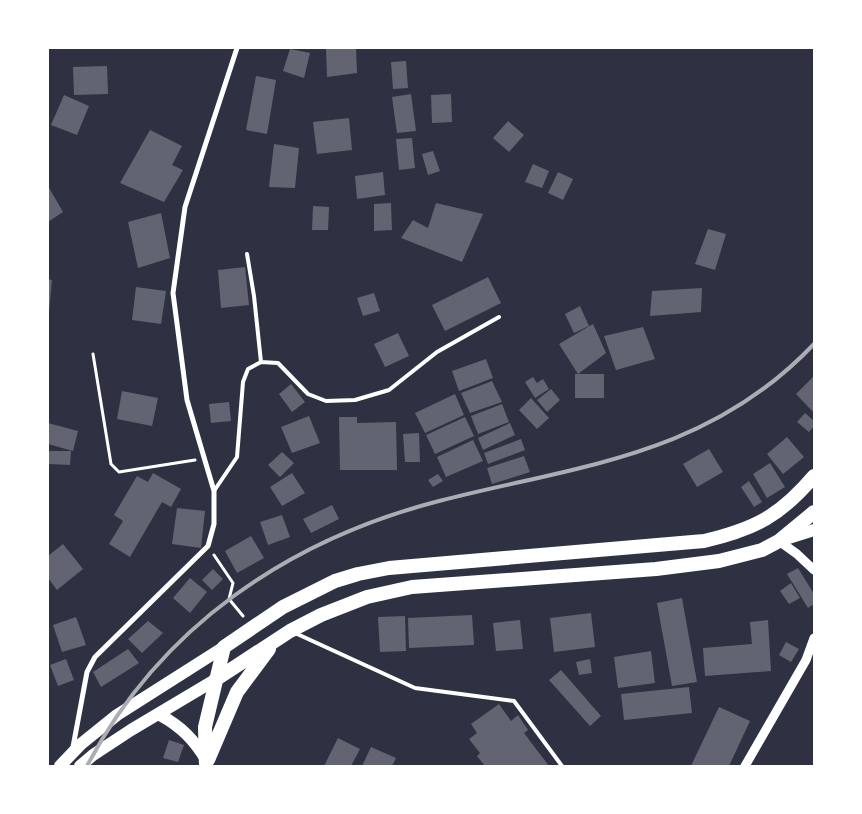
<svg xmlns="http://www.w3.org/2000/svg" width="862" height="814" font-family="'Exo 2',sans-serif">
<rect width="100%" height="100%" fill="#2d3142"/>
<path fill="#626471" d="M326 48H356L357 73 327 77Z
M290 49 310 53 304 78 283 71Z
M406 61 408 88 393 89 391 62Z
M107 66 108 94 74 95 73 67Z
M256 76 276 80 267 134 246 130Z
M411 94 416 131 397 133 392 97Z
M451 94 452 122 432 123 431 95Z
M64 95 89 106 77 135 51 125Z
M349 118 352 150 317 154 313 122Z
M508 121 524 135 509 152 493 138Z
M150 130 182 146 172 165 183 170 164 202 120 183Z
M412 138 415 168 399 170 396 139Z
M274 144 299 148 295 188 269 187Z
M433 151 440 171 428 175 422 154Z
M533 164 549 171 542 188 525 182Z
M383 172 385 195 357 199 355 176Z
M558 172 573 179 563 200 548 193Z
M48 186 63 212 48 222Z
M391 203 392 230 374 231V204Z
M436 203 483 214 462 262 401 238 413 220 428 228Z
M313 206 329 207 328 230H312Z
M161 213 170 258 138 268 128 222Z
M708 229 726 234 715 270 695 264Z
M245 267 249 305 221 308 218 270Z
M488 277 501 303 445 331 432 305Z
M48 279 52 280 49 312H48Z
M136 287 166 291 161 324 132 320Z
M702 288 701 312 650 316 652 291Z
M374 293 380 311 363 316 357 298Z
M580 306 589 326 574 333 565 314Z
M593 324 606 353 578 374H604V398H575V374H578L559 344Z
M643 327 655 359 616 370 604 336Z
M398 333 409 356 385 367 374 344Z
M486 359 493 378 459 391 452 371Z
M814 376V413L796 394Z
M533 377 537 383 543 379 549 389 535 398 525 382Z
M492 381 502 402 470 413 461 393Z
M291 384 305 402 292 412 279 394Z
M551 389 560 400 547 412 537 400Z
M122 391 158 398 152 426 117 419Z
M455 394 464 415 425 433 415 413Z
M531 398 549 418 537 429 519 410Z
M229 402 231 421 211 423 209 404Z
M502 404 509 422 478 434 471 416Z
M805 413 814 421V426L809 432 797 422Z
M309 416 320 443 292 453 281 427Z
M339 417H357V423L396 422 397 470H340Z
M465 417 474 436 435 454 426 435Z
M48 423 78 431 73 451 48 444Z
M510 423 515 435 483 450 478 438Z
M419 433 420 462H405L403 434Z
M787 437 804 457 783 474 767 454Z
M521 439 525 450 488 464 484 453Z
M473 440 483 461 446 477 437 457Z
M709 449 723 472 697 487 683 464Z
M48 451H71L70 465 48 464Z
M282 452 294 463 280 477 268 465Z
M524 456 530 472 492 484 487 468Z
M770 463 785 487 767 498 753 474Z
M153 473 181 489 171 507 162 502 130 557 109 544 123 521 114 515 137 476 148 482Z
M292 473 305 493 282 506 270 487Z
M438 474 443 481 433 487 428 480Z
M749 481 762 502 754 507 741 487Z
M332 505 339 519 311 533 303 519Z
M177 508 205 511 201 548 172 544Z
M282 515 290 537 268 545 260 522Z
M251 536 264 558 237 573 225 551Z
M63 544 83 569 57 590 48 578V556Z
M798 568 814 594V604L808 608 787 574Z
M213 569 223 579 212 590 202 580Z
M190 578 207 592 190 613 173 598Z
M791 583 800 598 789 604 780 591Z
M682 598 697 682 672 686 657 603Z
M591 613 595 647 554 652 550 618Z
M472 615 474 645 409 648 408 618Z
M405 616 406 651 380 652 378 617Z
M76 617 86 645 62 652 53 625Z
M520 620 523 649 496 651 493 623Z
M768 620 771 671 705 676 703 648 752 644 750 622Z
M148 621 163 633 142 653 128 639Z
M786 642 799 649 791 662 779 655Z
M128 649 139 663 101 687 93 672Z
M651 651 655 683 618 688 614 657Z
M66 659 74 680 58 686 50 665Z
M590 659 592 673 579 675 576 662Z
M561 670 601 716 590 726 549 680Z
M689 687 692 713 624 720 621 694Z
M499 704 511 721 518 715 528 730 524 733 549 766H485L477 756 480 753 469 739 477 733 471 724Z
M719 707 750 721 729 766H691Z
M338 738 360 749 351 766H324Z
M169 740 184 745 178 762 163 758Z
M371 747 396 758 392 766H362Z"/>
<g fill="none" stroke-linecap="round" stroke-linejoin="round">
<path stroke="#fff" stroke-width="3" d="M93 354 111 464 119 472 195 460
M214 555 233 583 229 599 243 616"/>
<path stroke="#fff" stroke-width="4" d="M247 254 254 296 261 362
M214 491 237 457 243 382 248 369 261 362 278 363 308 394 326 401 355 400 389 390 437 352 499 317
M295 633 415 688 514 701 562 766"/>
<path stroke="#fff" stroke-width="5" d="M73 747 87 672 95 657 208 546 214 524V491L187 400 173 293 185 207 237 48"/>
<path stroke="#fff" stroke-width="9" d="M779 541 797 554 814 570
M745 766 806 660 814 638"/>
<path stroke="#fff" stroke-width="12" d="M779 541 814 530
M160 715C182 727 194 740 207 761
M60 766 81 744 117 715 224 647
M80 766 93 755 131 730 215 680"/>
<path stroke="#fff" stroke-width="14" d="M215 680 290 631 321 615 367 597 412 587 656 569 719 561 762 550 779 541 814 512
M208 760 237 692 269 649
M206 766 205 727 224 647 283 607 335 581 358 574 389 568 704 541C755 529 780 516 814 476"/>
<path stroke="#abadb3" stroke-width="4" d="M87 766C160 627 288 540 439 501 579 465 707 457 814 344"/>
</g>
<rect width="862" height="814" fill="none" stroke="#ffffff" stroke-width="98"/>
</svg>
